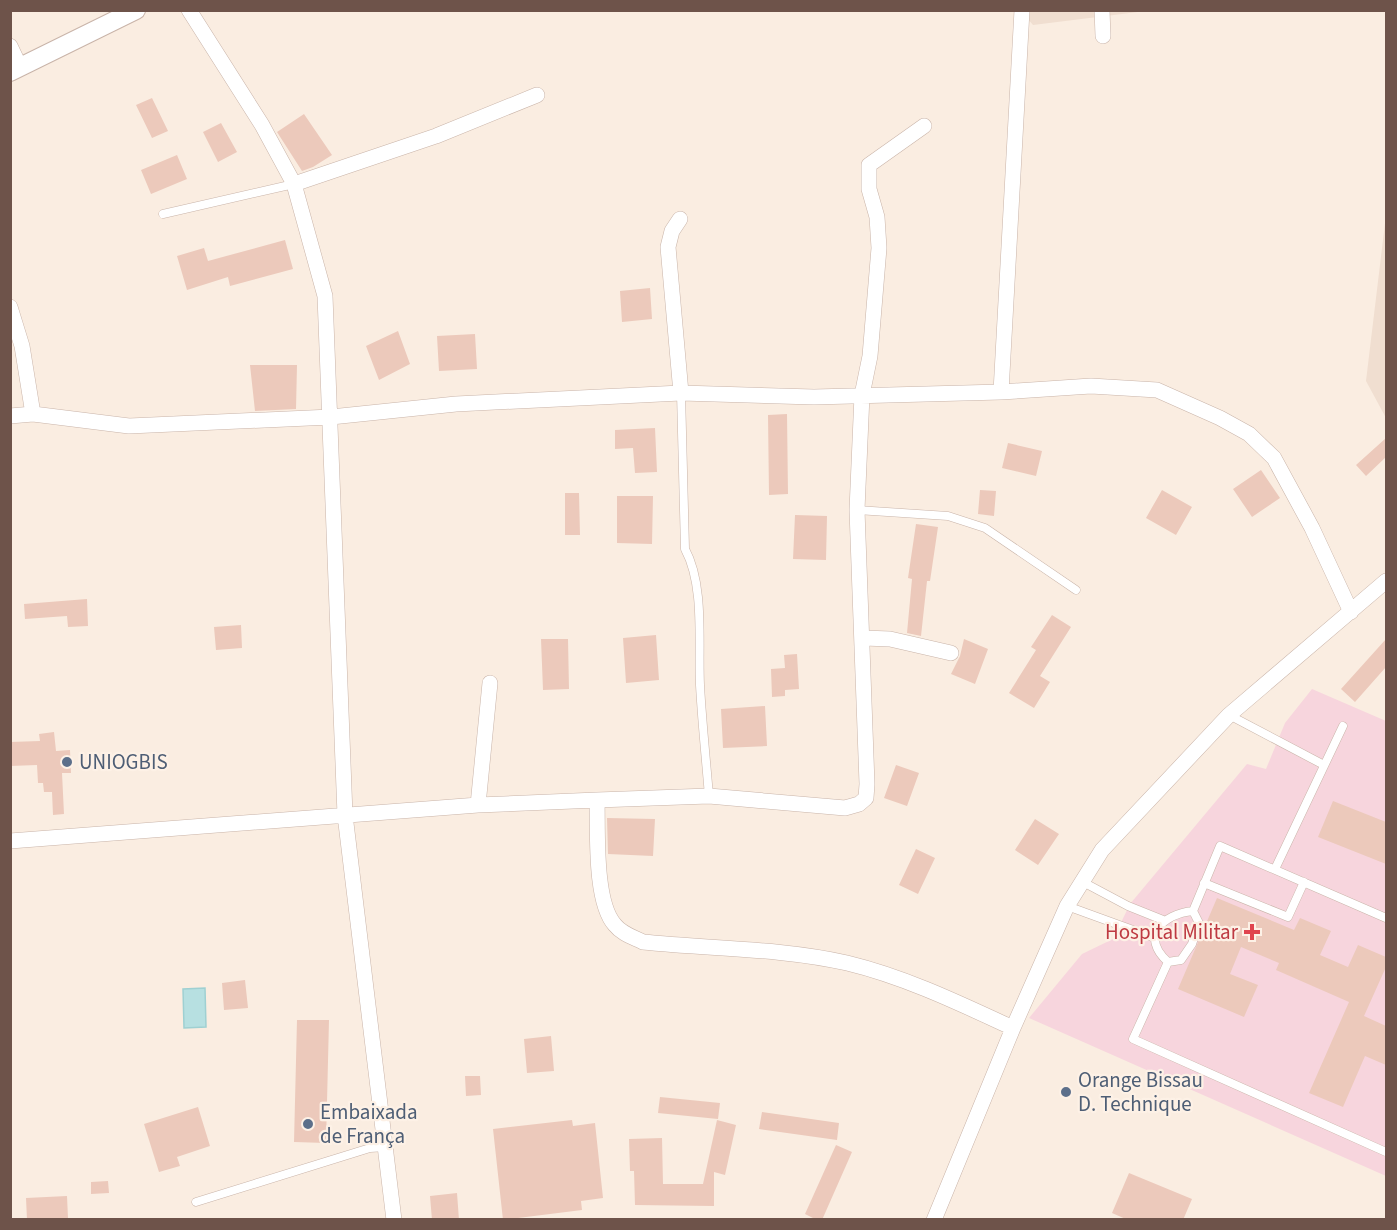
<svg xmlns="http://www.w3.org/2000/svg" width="1397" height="1230" font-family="'Source Sans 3',sans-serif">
<rect width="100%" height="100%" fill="#faede1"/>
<path fill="#f0ded0" d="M1021 11H1146L1033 25Z
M1386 215V418L1366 381Z"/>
<path fill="#f7d5dd" d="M1312 689 1386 721V1176L1029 1018 1082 954 1113 939 1130 904 1247 764 1266 769 1285 723Z"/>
<path fill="#b7e0e1" stroke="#9fd0d2" stroke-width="1.5" d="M205 988 206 1027 184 1028 183 989Z"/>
<path fill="#ecc9bb" d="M152 98 168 131 152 138 136 105Z
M304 114 332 155 313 167 302 171 277 132Z
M221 123 237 152 218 162 203 132Z
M177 155 187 179 151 194 141 170Z
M285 240 293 269 230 286 228 277 187 290 177 256 204 248 208 261Z
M650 288 652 319 622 322 620 291Z
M398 331 410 364 379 380 366 346Z
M475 334 477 369 439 371 437 336Z
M250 365H297L296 409 255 411Z
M787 414 788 494 769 495 768 415Z
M655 428 657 472 635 473 633 448 615 449V430Z
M1386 438V457L1366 476 1356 465Z
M1008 443 1042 451 1036 476 1002 468Z
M1261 470 1280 498 1252 517 1233 489Z
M980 490 996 491 994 516 978 514Z
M1162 490 1192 507 1176 535 1146 518Z
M565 493H579L580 535H565Z
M617 496H653L652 544 617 543Z
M795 515 827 516 826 560 793 559Z
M916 524 938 527 930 581H927L921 636 907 633 912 579 908 578Z
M87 599 88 626 68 627 67 616 25 619 24 604Z
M1052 615 1071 627 1040 676 1050 682 1034 708 1009 693 1036 650 1031 647Z
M241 625 242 648 216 650 214 627Z
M656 635 659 680 626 683 623 638Z
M541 639H568L569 689 543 690Z
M964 639 988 649 975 684 951 674 960 656Z
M1386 639V667L1355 702 1341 689Z
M797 654 799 689 785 690V696L772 697 771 669 785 668 784 655Z
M765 706 767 746 723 748 721 709Z
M54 732 56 751 70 750 71 773H62L64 814 53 815 52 792H44L43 783H38L37 765 10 766V742L40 741 39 734Z
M896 765 919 773 907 806 884 798Z
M1333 801 1386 822V864L1318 837Z
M607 818 655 819 653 856 608 854Z
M1035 819 1059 834 1038 865 1015 850Z
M916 849 935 858 918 894 899 885Z
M1217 898 1294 930 1300 918 1331 931 1320 955 1348 967 1358 945 1386 957V967L1364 1016 1386 1026V1065L1365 1056 1343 1107 1309 1093 1349 1002 1276 970 1279 963 1241 947 1230 974 1258 985 1244 1017 1178 989Z
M245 980 248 1008 224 1010 222 983Z
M297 1020H329L326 1143 294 1142Z
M551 1036 554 1071 527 1073 524 1039Z
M465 1076H480L481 1095 466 1096Z
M660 1097 720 1103 718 1119 658 1113Z
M198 1107 210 1146 177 1157 180 1166 159 1172 144 1124Z
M762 1112 839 1123 837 1140 759 1129Z
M572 1120 573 1126 595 1123 603 1198 581 1201 582 1210 503 1220 493 1129Z
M717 1120 736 1125 725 1175 714 1172V1206L635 1205 634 1171H630L629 1139 662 1138 663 1184H703Z
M836 1145 852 1152 822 1220H817L805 1214Z
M1129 1173 1192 1199 1183 1220H1128L1112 1213Z
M108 1181 109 1193 91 1194V1182Z
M457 1193 459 1220H432L430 1196Z
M67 1196 68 1218 27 1220 26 1198Z"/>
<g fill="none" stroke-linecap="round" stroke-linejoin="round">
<g stroke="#c9b4a9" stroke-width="9">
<path id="service" d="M163 214 294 184
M681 393 685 549C705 586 698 643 700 685 702 722 706 759 709 796
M857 510 948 516 985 528 1076 590
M1229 715 1324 765
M1275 869 1343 726
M1081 881 1128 906 1163 920
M1204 883 1288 917 1304 882
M1067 906 1155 938
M1193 911C1162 914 1140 937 1168 962L1181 960 1192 944 1199 923 1193 911 1220 846 1386 918
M1168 962 1133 1039 1386 1152
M196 1202 370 1148 386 1147"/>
</g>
<g stroke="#c9b4a9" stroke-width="16">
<path id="minor" d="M189 10 262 125 294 184 325 296 345 815 394 1220
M1102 10 1103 36
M10 46 20 67
M294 184 436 136 537 95
M680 219 672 231 668 247 681 393
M10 307 22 346 33 414
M1001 392 1022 10
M10 416 33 414 129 426 331 417 456 404 681 393 814 397 1001 392 1091 386 1157 390 1220 418 1249 434 1274 458 1312 528 1351 612
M864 638 890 639 951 653
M597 800C598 831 594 902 615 925 622 934 633 937 643 942 711 949 781 948 847 963 905 977 959 1003 1013 1028
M478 805 490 683
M10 841 478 805 597 800 709 796 845 808 859 804 866 798 867 784 857 510 862 395 870 356 879 248 877 217 869 189V165L924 126
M934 1220 1013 1028 1067 906 1102 850 1229 715 1386 581"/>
</g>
<g stroke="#c9b4a9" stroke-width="20">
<path id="tertiary" d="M10 72 136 10"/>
</g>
<use href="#service" stroke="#fff" stroke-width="8"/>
<use href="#minor" stroke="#fff" stroke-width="15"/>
<use href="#tertiary" stroke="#fff" stroke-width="18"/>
</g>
<g fill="#5c6f8a" stroke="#fdf1e6" stroke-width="2">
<circle cx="67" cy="762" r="6"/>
<circle cx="1066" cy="1092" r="6"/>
<circle cx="308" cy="1124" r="6"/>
</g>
<path fill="#e0444e" stroke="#fdf1e6" stroke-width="2" d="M1249 923h6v6h6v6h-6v6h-6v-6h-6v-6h6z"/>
<g text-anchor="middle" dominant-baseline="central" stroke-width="4.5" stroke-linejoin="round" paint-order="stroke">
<g font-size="21" fill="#4e5e75" stroke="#fdf1e6" text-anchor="start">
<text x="79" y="762">UNIOGBIS</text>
<text x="1078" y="1080">Orange Bissau<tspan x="1078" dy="24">D. Technique</tspan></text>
<text x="320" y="1112">Embaixada<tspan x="320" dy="24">de França</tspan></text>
</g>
<g font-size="21" fill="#be3a42" stroke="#fdf1e6" text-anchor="end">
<text x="1238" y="932">Hospital Militar</text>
</g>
</g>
<rect width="1397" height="1230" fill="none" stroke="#6e534a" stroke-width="24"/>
</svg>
